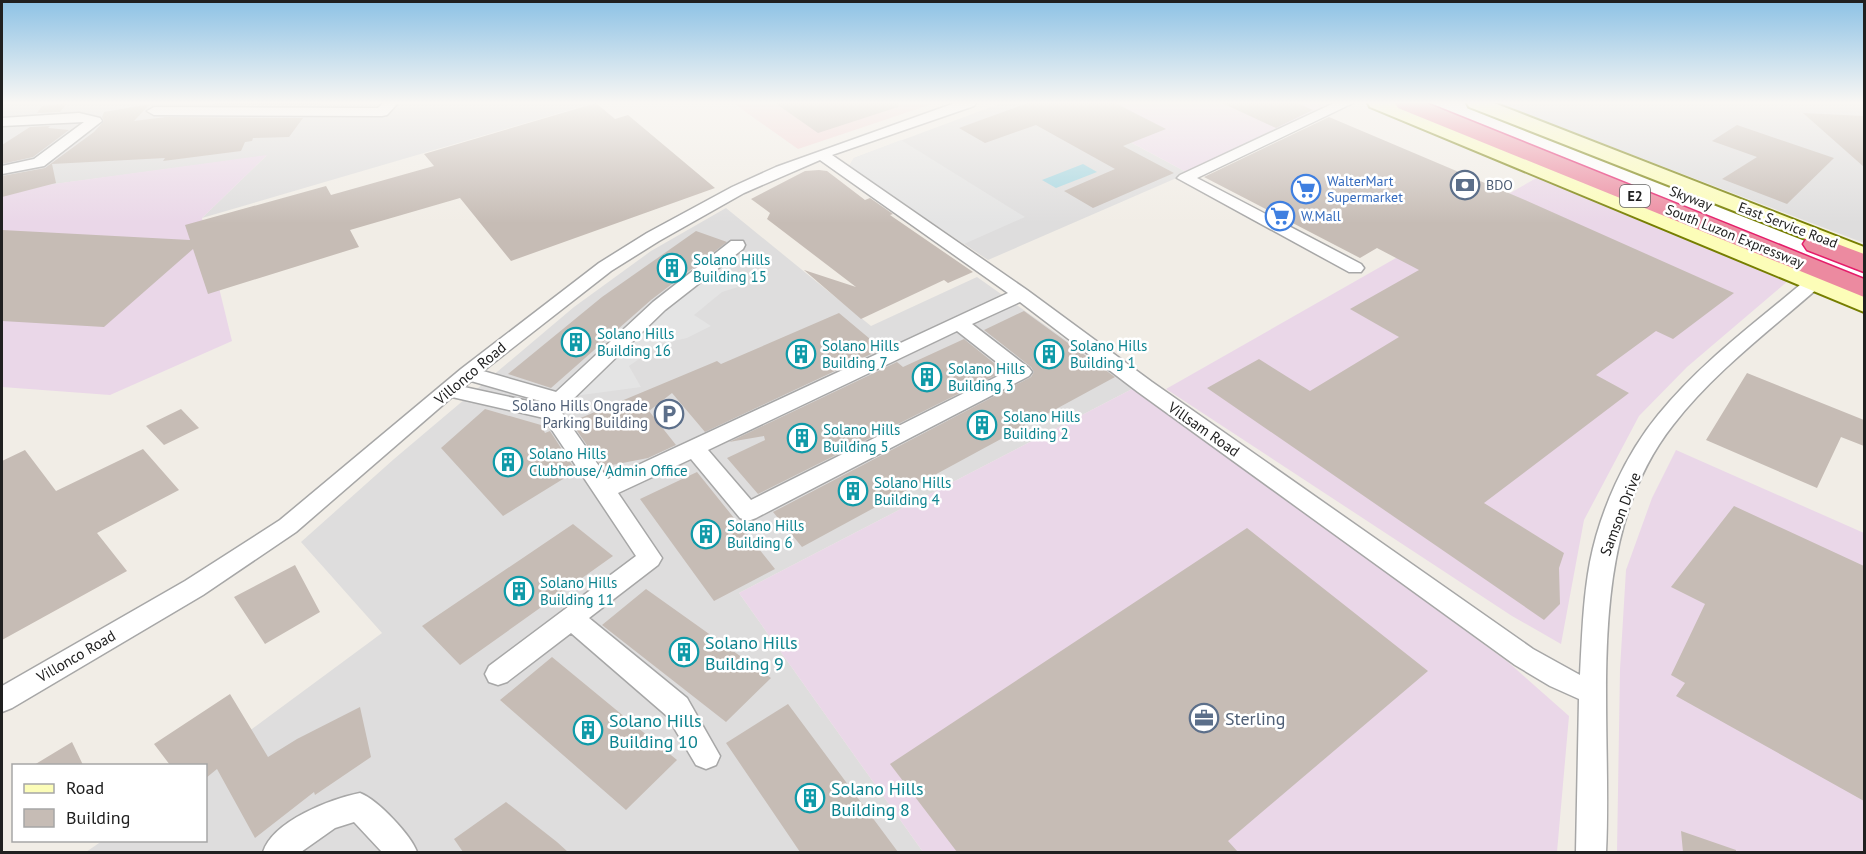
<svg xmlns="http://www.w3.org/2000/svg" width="1866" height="854" font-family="'PT Sans',sans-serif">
<rect width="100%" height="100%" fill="#f1ede6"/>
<path fill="#dedddd" d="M2 103H594L202 218 266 156 2 191Z
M1002 103H1057L1188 173 988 260 849 166 854 158Z
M1499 103H1864V243L1633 155Z
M726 208 871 326 977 277 1134 388 739 593 923 852H86L102 841 206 840V766L203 765 382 633 301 542 394 459 574 307 651 251Z"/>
<path fill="#f2d4d5" d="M733 103H935L798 149Z"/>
<path fill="#ead7e8" d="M1058 103H1330L1188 173Z
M267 155 202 218 232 341 110 395 2 387V191Z
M1540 176 1789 280 1687 367 1639 416 1584 520 1561 644 1512 616 1166 389Z
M1134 388 1508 662 1569 716 1557 852H923L739 593Z
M1676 450 1864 533V852H1617L1620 669 1626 570 1652 498Z"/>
<path fill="#e4e4e4" d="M901 140 1025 217 964 244 849 166 854 158Z
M737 245 751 258 722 273 738 287 722 292 694 315 711 326 687 338 660 344 629 366 641 387 574 396 585 375Z"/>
<path fill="#a4d6e1" d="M1083 164 1097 172 1056 188 1042 180Z"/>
<path fill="#fff" d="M1413 103H1464L1864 260V286Z"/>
<path fill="#c6bcb5" d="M67 103 60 112 37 113 42 106Z
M214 103H322L319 105H211Z
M596 103 615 119 628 115 715 188 511 261 460 198 350 230 359 247 208 294 193 249 104 327 2 321V230L190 240 185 225 326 186 331 195 434 166 424 154Z
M775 103H898V107L818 133Z
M1028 103H1115L1166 129 1123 146 1174 173 1093 208 1064 191 1115 169 1036 125 985 143 959 128Z
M1222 103H1297L1313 110 1276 128Z
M150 104 134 121 166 117 303 118 289 137 253 138 252 141 245 142 241 151 163 161 165 158 52 164 56 183 2 197V176L45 168 94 132 104 121 102 117 104 112Z
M1803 113 1864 116V167Z
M1329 117 1525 200 1734 293 1673 339 1656 331 1596 375 1629 393 1484 503 1564 553 1559 568 1560 604 1544 620 1207 388 1259 359 1310 391 1399 337 1350 309 1419 270 1377 248 1360 258 1204 177Z
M1737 125 1834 158 1787 204 1722 179 1757 157 1712 141Z
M50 126 48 128 69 130 33 157 2 164V145L30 127Z
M819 170 827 171 865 200 870 198 893 214 890 215 973 272 948 283 944 280 861 319 804 270 856 287 767 219 770 213 751 199 805 171Z
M696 231 727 242 651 300 551 388 508 374 602 297Z
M1024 311 1115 377 802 547 773 512 1031 377 1034 372 1031 367 984 330Z
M839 313 882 349 705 432 672 393 649 411 676 445 648 458 602 467 571 422 717 361 721 364Z
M964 339 1004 371 758 494 727 458 765 440 764 436 729 442 897 362 903 367Z
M1747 373 1864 420V446L1841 437 1817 488 1706 440Z
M181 409 199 428 164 445 146 426Z
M485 409 541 425 545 433 550 431 576 471 503 516 441 448Z
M143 449 179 490 97 533 127 571 2 640V461L25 450 56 491Z
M697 472 775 569 714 601 640 499Z
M1734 506 1864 566V801L1676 696 1685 683 1671 675 1705 604 1671 587Z
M573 524 613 556 460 665 422 626Z
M1247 528 1428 671 1228 841 1238 852H957L890 764Z
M295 565 320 612 265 644 234 597Z
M646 589 771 678 726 722 602 625Z
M552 657 677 760 626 810 500 700Z
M230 694 268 757 297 739 360 707 371 757 315 795 314 792 255 838 217 769 206 778V765H170L154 744Z
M788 704 898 852H800L726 743Z
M72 742 83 765H34Z
M506 802 557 842 568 852H463L454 839Z
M1681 831 1736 850V852H1683Z"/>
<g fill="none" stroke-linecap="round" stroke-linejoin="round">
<g stroke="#a7a7a7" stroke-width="3">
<path id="street" d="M383 103H398L387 115 382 116 154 115 147 111 154 107 378 108Z
M955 103H976L974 106 832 155 1027 290 1152 382 1533 649 1580 675C1582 638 1583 599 1590 562 1600 511 1625 455 1658 415 1700 363 1755 323 1806 280H1818L1821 284 1818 288C1769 331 1714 372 1673 425 1581 542 1613 714 1606 852H1576L1579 699 1550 686 1515 665 1138 392 1020 302 972 324 1029 368 1032 372 1029 376 756 518 748 521 740 518 691 459 618 493 662 558 658 565 589 618 687 698 720 756 716 765 706 769 696 765 667 716 571 633 507 682 498 685 489 682 485 674 489 666 636 556 544 418 452 397 296 532 203 595 12 708 2 712V686L185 581 280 520 461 369 599 263 647 233 732 187 776 167ZM820 160 1008 293 608 479 562 413 567 405 665 310 743 249 745 245 743 241H731L653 302 556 392 483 371 611 271 659 241 744 193ZM957 331 1008 371 751 500 708 450ZM471 381 547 403 546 405 464 387Z
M1334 103H1353L1197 178 1361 264 1364 268 1361 272H1349L1177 178 1180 175Z
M79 113 100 118 102 121 44 166 2 174V166L34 159 84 122 2 126V118Z
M360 793C378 800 411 835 417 852H382L354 822 335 828 301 852H263C273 821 330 799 360 793Z"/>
</g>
<g stroke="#767e00" stroke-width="4">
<path id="secondary" d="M1368 103H1394L1864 296V312L1370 107Z
M1467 103H1494L1864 247V262L1469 107Z"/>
</g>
<g stroke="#e51d6a" stroke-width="3">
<path id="highway" d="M1395 103H1426L1864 279V297L1398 108Z
M1816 236 1864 254V272L1807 250 1803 244 1807 238Z"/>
</g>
<use href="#street" fill="#fff" fill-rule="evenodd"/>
<use href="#secondary" fill="#fcfdb8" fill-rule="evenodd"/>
<use href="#highway" fill="#ec8aa0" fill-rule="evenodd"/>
</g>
<linearGradient id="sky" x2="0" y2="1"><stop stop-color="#8dc2e5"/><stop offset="0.46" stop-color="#f9f7f4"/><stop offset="1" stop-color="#f9f7f4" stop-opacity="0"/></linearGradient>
<rect width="1866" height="223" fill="url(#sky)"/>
<defs>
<g id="bank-ring" transform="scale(1.5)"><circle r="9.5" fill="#fff" stroke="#5c6f8a" stroke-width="1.5"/><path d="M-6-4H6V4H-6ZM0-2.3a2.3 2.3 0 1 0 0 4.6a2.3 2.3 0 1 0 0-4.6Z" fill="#5c6f8a"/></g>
<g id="supermarket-ring" transform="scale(1.5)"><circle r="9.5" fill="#fff" stroke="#3f7fe0" stroke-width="1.5"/><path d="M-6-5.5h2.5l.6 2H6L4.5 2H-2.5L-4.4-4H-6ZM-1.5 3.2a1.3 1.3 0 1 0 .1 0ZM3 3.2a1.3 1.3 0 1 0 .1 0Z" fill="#3f7fe0"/></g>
<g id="building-ring" transform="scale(1.5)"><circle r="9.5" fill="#fff" stroke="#0f9aa8" stroke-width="1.5"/><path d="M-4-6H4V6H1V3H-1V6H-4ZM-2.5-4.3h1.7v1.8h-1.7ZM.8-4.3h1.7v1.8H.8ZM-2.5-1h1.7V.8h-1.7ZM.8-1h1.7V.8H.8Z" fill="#0f9aa8"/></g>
<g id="parking-ring" transform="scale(1.5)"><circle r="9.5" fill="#fff" stroke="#5c6f8a" stroke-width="1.5"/><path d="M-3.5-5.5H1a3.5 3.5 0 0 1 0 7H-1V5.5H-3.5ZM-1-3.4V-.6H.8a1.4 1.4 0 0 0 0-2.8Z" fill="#5c6f8a"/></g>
<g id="office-ring" transform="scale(1.5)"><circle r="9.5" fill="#fff" stroke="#5c6f8a" stroke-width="1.5"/><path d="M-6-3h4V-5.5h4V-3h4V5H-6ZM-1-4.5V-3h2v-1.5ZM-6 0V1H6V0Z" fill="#5c6f8a"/></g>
</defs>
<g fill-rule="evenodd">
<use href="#bank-ring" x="1465" y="185"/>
<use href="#supermarket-ring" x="1306" y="189"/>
<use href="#supermarket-ring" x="1280" y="216"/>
<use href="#building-ring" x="672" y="268"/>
<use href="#building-ring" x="576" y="342"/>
<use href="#building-ring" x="801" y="354"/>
<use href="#building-ring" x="1049" y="354"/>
<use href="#building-ring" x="927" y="377"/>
<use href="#parking-ring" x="669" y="414"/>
<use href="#building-ring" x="982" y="425"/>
<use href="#building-ring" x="802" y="438"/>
<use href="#building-ring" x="508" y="462"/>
<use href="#building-ring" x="853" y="491"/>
<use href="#building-ring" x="706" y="534"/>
<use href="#building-ring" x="519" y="591"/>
<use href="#building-ring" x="684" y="652"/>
<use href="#office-ring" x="1204" y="718"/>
<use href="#building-ring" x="588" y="730"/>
<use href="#building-ring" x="810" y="798"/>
</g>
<g text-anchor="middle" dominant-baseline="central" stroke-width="5" stroke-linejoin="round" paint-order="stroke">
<g font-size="14" fill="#366cbe" stroke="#fff" text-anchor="start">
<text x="1327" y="181">WalterMart<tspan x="1327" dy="16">Supermarket</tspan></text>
<text x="1301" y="216">W.Mall</text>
</g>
<g font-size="14" fill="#4e5e75" stroke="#fff" text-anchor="start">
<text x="1486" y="185">BDO</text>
</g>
<rect fill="#fff" stroke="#636363" stroke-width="1.5" x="1620" y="185" width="30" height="22" rx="4.5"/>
<g font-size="14" font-weight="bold" fill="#202020">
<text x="1635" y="196">E2</text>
</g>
<g font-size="14" fill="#202020" stroke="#fff">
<text transform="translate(1691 198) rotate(21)">Skyway</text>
<text transform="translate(1788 225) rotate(21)">East Service Road</text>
<text transform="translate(1735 236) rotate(22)">South Luzon Expressway</text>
</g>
<g font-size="15" fill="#0d838f" stroke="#fff" text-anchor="start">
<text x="693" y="259">Solano Hills<tspan x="693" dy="17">Building 15</tspan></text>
<text x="597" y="333">Solano Hills<tspan x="597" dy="17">Building 16</tspan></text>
<text x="822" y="345">Solano Hills<tspan x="822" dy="17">Building 7</tspan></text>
<text x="1070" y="345">Solano Hills<tspan x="1070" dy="17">Building 1</tspan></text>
<text x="948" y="368">Solano Hills<tspan x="948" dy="17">Building 3</tspan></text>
<text x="1003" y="416">Solano Hills<tspan x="1003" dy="17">Building 2</tspan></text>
<text x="823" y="429">Solano Hills<tspan x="823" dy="17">Building 5</tspan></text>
<text x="529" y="453">Solano Hills<tspan x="529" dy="17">Clubhouse/ Admin Office</tspan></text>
<text x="874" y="482">Solano Hills<tspan x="874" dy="17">Building 4</tspan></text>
<text x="727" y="525">Solano Hills<tspan x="727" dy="17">Building 6</tspan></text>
<text x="540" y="582">Solano Hills<tspan x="540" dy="17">Building 11</tspan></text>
</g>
<g font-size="15" fill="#202020" stroke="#fff">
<text transform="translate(470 373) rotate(-40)">Villonco Road</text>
<text transform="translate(1204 429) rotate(35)">Villsam Road</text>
<text transform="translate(1620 514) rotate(-69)">Samson Drive</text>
<text transform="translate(76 656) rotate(-30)">Villonco Road</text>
</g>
<g font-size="15" fill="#4e5e75" stroke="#fff" text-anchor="end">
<text x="648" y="405">Solano Hills Ongrade<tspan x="648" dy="17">Parking Building</tspan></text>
</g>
<g font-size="18" fill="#0d838f" stroke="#fff" text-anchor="start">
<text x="705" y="642">Solano Hills<tspan x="705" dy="21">Building 9</tspan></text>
<text x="609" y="720">Solano Hills<tspan x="609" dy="21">Building 10</tspan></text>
<text x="831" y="788">Solano Hills<tspan x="831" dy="21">Building 8</tspan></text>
</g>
<g font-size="18" fill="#4e5e75" stroke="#fff" text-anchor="start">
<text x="1225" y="718">Sterling</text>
</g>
</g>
<rect width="1866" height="854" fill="none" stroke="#202020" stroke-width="6"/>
<rect x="12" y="764" width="195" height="78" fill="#ffffff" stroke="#a6a6a6" stroke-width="1.5"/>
<rect x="24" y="784" width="30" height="9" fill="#fcfdb8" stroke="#a6a6a6" stroke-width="1.5"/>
<text x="66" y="794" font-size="18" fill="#202020">Road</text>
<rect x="24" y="809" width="30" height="18" fill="#c6bcb5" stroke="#a6a6a6" stroke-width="1.5"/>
<text x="66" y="824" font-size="18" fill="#202020">Building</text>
</svg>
